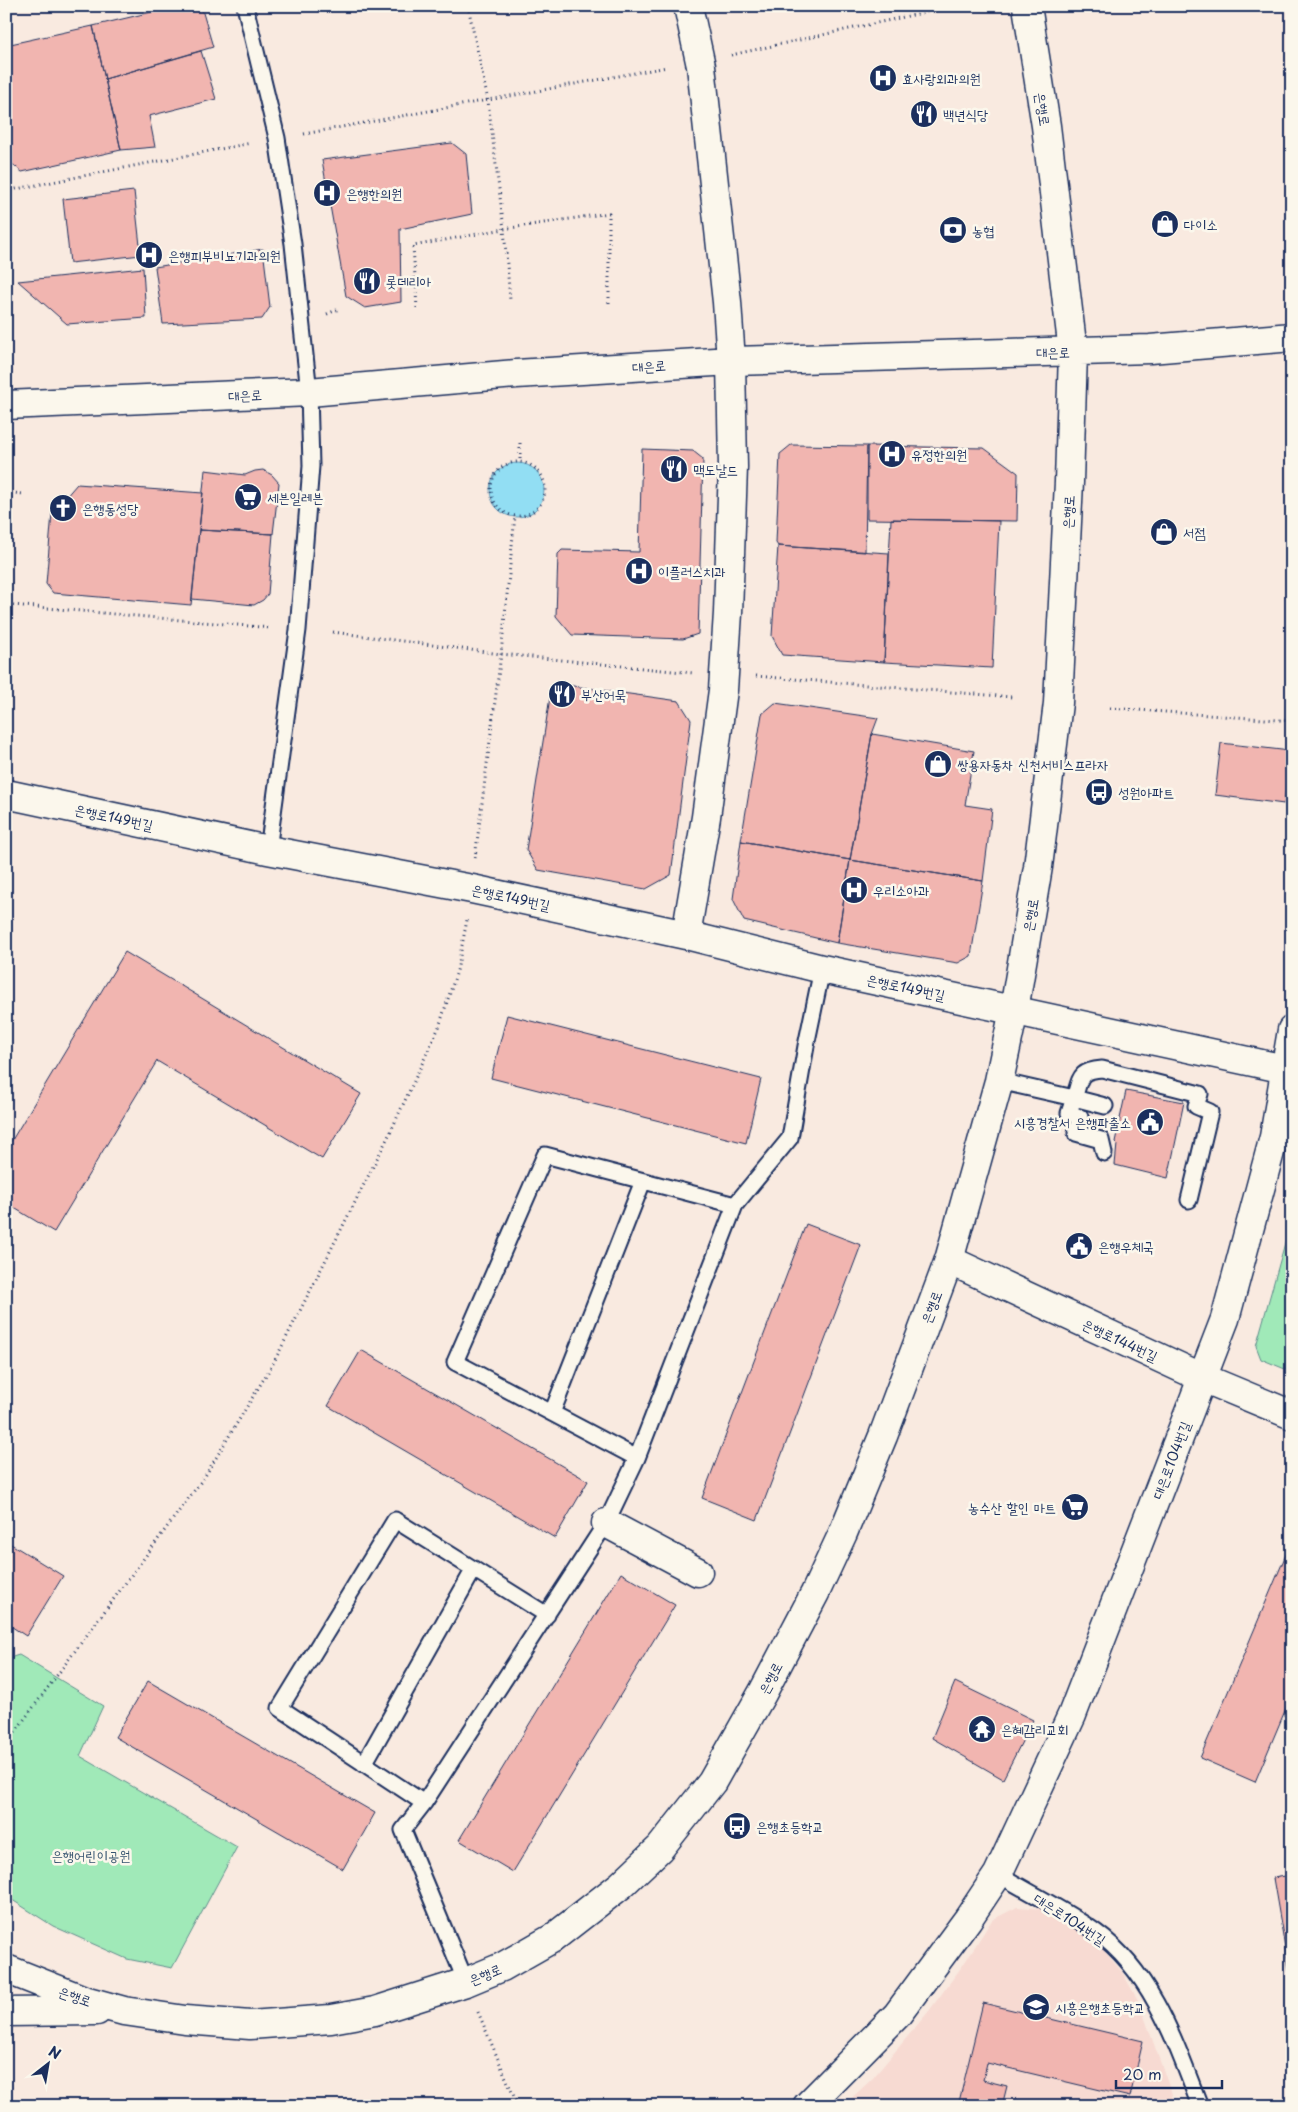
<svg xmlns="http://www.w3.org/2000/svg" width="1298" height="2112" font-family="'Playpen Sans','Poor Story',sans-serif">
<rect width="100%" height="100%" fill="#f9eae0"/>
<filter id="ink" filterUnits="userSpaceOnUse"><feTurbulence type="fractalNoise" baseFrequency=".02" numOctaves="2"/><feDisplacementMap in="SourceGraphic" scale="10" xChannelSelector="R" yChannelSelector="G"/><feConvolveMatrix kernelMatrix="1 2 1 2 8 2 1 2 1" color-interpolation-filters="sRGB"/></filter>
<g filter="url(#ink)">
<path fill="#f7dad2" d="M1017 1907 1044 1909 1077 1926 1101 1947 1122 1972 1139 2002 1176 2106H843L873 2078 929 2011 963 1965 992 1920Z"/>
<path fill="#a0e9b8" stroke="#5e8c8b" d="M1292 1218V1372L1261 1359 1256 1346Z
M19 1655 103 1706 80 1756 237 1847 172 1968 127 1959 53 1926 6 1896V1659Z"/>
<path fill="#92def3" stroke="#6298b7" d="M490 490a27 27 0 1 1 54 0a27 27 0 1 1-54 0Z"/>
<path fill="#f1b5b0" stroke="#1b2f5e" d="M177 6H201L213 47 105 79 93 26Z
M93 26 121 150 22 172 11 163 6 144V45Z
M201 51 216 99 149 116 155 147 121 150 105 79Z
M452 143 466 154 472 214 400 229 401 302 365 308 346 296 322 160Z
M134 191 141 255 70 263 63 199Z
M263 249 270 307 262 319 163 324 155 267Z
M143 268 146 318 67 324 18 281Z
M791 445 867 446 865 552 778 546 776 543 780 454Z
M867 446 984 448 1018 473 1017 521 867 519Z
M642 449 693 451 703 459 698 634 683 639 572 635 556 616 558 554 562 550 639 552Z
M205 470 245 475 255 471 263 470 272 475 279 483 273 534 199 530Z
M77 484 203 493 191 605 53 593 46 584 52 513Z
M891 519 999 521 992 668 884 662Z
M199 530 273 534 268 594 263 600 254 605 192 599Z
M778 546 889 553 884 662 782 655 772 636Z
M566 685 679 701 691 720 671 875 646 889 538 870 526 850 550 697Z
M775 703 878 718 872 734 850 860 741 841 762 714Z
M872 734 974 751 965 805 992 809 983 881 850 860Z
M1221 743 1290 751 1284 804 1215 795Z
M741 841 850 860 837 943 744 921 733 899Z
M850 860 983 881 971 956 958 963 837 943Z
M125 952 361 1094 322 1159 157 1061 54 1232 6 1203V1150Z
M507 1015 761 1079 746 1143 491 1078Z
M1126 1091 1184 1102 1168 1178 1115 1165 1117 1144 1115 1142Z
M806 1224 861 1245 757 1520 702 1498Z
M361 1350 588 1481 555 1538 328 1406Z
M6 1541 63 1576 26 1636 6 1623Z
M1290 1545 1292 1694 1255 1782 1200 1758Z
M621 1573 675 1605 513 1872 459 1840Z
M148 1681 375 1813 343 1869 115 1737Z
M955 1682 1033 1720 1003 1779 932 1738Z
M1292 1875V1988L1273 1878Z
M983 2003 1143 2041 1130 2097 987 2063 983 2080 1007 2086 1002 2106H958Z"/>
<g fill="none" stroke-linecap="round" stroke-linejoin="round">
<g stroke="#1b2f5e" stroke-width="19">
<path id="service" d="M245 6 277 138 293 244 309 392 311 466 298 630 268 850
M999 1081 1074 1098C1081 1078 1078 1071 1102 1069L1200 1094 1196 1106 1210 1112 1189 1200
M1104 1153 1101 1140 1076 1133 1080 1117 1069 1113 1074 1098 1105 1106
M552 1413 643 1181
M637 1458 455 1362 545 1155 735 1205
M364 1764 474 1569
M424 1803 280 1708 395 1520 547 1615
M998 1874C1030 1893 1065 1910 1096 1932 1153 1973 1176 2044 1200 2106
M466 1982 403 1830 424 1803 606 1523 637 1458 735 1205 790 1138 806 1046 822 969"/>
</g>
<g stroke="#1b2f5e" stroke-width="31">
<path id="minor" d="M6 794 268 850 472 889 686 935 822 969 1285 1069
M686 935 706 817 723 690 728 613 733 467 731 361 727 302 701 66 688 6
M949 1260 1203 1378 1292 1415
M606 1523 698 1572
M807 2106 897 2015 968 1919 998 1874 1072 1715 1225 1319 1274 1137 1292 1030"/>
</g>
<g stroke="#1b2f5e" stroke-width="31">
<path id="tertiary" d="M6 405 309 392 516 374 731 361 1150 349 1292 337
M6 1969 84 2000 124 2011 185 2020 250 2025 331 2019 375 2011 466 1982 502 1967 553 1938 621 1885 660 1848 712 1782 763 1692 815 1593 843 1533 883 1436 949 1260 999 1081 1014 1010 1038 867 1058 703 1069 482 1073 352 1046 126 1027 6
M6 2012 97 2011"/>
</g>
<path stroke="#1b2f5e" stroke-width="3" stroke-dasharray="1 4" stroke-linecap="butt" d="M468 6 488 101 504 229 510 300
M731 55 954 6
M304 134 667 67
M6 191 251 143
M417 308 413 246 504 229 609 213V306
M327 314 339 309
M520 443V462
M491 489a27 27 0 1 1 54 0a27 27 0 1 1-54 0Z
M6 492 23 494
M13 605 271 628
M333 632 501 654 693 673
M756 676 1012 697
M1110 708 1292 721
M475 858 501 654 515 516
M6 1744 205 1476 274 1362 389 1135 439 1027 457 971 467 920
M478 2012 518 2106"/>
<use href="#service" stroke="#fbf7ec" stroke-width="15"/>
<use href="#minor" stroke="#fbf7ec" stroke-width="28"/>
<use href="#tertiary" stroke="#fbf7ec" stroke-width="28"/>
</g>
</g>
<defs>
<g id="hospital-disc" transform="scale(1.4375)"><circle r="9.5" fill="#1b2f5e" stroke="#fbf7ec"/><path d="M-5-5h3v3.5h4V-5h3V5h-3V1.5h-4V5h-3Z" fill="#fff"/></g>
<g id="restaurant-disc" transform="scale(1.4375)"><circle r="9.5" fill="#1b2f5e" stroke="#fbf7ec"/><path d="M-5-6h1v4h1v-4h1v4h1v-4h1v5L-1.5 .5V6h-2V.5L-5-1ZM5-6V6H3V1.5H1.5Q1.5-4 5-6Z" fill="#fff"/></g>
<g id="shop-disc" transform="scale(1.4375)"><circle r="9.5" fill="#1b2f5e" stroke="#fbf7ec"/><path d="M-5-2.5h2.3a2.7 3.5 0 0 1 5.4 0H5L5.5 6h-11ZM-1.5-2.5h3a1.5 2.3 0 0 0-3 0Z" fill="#fff"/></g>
<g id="bank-disc" transform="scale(1.4375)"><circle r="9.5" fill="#1b2f5e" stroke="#fbf7ec"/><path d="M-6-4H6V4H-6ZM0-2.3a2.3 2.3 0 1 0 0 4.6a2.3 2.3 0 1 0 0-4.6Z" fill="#fff"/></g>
<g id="supermarket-disc" transform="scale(1.4375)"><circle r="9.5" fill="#1b2f5e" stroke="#fbf7ec"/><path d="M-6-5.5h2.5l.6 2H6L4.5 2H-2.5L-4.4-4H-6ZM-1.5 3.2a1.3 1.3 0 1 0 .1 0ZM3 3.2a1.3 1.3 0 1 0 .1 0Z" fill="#fff"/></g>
<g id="church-disc" transform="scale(1.4375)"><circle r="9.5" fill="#1b2f5e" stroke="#fbf7ec"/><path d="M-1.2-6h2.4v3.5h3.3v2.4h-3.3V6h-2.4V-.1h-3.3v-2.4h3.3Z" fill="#fff"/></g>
<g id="bus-disc" transform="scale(1.4375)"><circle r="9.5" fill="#1b2f5e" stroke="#fbf7ec"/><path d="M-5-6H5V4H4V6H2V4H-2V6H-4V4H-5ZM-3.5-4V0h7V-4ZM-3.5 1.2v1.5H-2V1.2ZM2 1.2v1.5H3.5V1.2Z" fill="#fff"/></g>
<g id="civic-disc" transform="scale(1.4375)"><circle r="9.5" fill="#1b2f5e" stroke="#fbf7ec"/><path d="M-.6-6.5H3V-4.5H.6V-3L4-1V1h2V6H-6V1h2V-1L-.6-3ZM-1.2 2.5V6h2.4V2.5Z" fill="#fff"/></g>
<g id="temple-disc" transform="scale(1.4375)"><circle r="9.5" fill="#1b2f5e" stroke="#fbf7ec"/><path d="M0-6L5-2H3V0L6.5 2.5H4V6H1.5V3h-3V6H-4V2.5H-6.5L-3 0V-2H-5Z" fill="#fff"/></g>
<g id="school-disc" transform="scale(1.4375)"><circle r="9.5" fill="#1b2f5e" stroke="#fbf7ec"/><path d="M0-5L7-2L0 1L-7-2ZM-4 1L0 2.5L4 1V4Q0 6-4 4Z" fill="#fff"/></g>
</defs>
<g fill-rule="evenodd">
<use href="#hospital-disc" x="883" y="78"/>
<use href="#restaurant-disc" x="924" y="114"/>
<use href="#hospital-disc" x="327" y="193"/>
<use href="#shop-disc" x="1165" y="224"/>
<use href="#bank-disc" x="953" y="230"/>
<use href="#hospital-disc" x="149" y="255"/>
<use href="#restaurant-disc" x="367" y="281"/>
<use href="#hospital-disc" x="892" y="454"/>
<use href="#restaurant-disc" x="674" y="469"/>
<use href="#supermarket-disc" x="248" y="497"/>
<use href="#church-disc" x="63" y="508"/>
<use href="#shop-disc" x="1164" y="532"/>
<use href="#hospital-disc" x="639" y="571"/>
<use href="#restaurant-disc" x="562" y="694"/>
<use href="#shop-disc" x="938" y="764"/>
<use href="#bus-disc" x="1099" y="792"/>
<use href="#hospital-disc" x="854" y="890"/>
<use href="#civic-disc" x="1150" y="1122"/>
<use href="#civic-disc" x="1079" y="1246"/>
<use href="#supermarket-disc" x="1075" y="1507"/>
<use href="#temple-disc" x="982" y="1729"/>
<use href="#bus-disc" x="737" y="1826"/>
<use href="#school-disc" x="1036" y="2007"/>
</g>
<g text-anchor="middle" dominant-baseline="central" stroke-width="5" stroke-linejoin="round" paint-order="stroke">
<g font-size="14" fill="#1b2f5e" stroke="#fbf7ec" text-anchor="start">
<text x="902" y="78">효사랑외과의원</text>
<text x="943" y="114">백년식당</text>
<text x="346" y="193">은행한의원</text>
<text x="1184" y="224">다이소</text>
<text x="972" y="230">농협</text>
<text x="168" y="255">은행피부비뇨기과의원</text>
<text x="386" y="281">롯데리아</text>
<text x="911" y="454">유정한의원</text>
<text x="693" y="469">맥도날드</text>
<text x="267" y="497">세븐일레븐</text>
<text x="82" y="508">은행동성당</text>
<text x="1183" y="532">서점</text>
<text x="658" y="571">이플러스치과</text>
<text x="581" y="694">부산어묵</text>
<text x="957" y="764">쌍용자동차 신천서비스프라자</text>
<text x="1118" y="792">성원아파트</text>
<text x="873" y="890">우리소아과</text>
<text x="1131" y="1122" text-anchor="end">시흥경찰서 은행파출소</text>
<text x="1098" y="1246">은행우체국</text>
<text x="1056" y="1507" text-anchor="end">농수산 할인 마트</text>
<text x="1001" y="1729">은혜감리교회</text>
<text x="756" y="1826">은행초등학교</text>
<text x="1055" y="2007">시흥은행초등학교</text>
</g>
<g font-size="14" fill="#1b2f5e" stroke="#fbf7ec">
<text transform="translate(1043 109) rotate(81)">은행로</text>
<text transform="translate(1053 352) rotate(-1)">대은로</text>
<text transform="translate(649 366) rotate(-4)">대은로</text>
<text transform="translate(245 395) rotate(-3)">대은로</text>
<text transform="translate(1068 512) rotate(-87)">은행로</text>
<text transform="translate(114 817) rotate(12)">은행로149번길</text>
<text transform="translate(511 897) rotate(12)">은행로149번길</text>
<text transform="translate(1030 915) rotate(-80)">은행로</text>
<text transform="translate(906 987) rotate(12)">은행로149번길</text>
<text transform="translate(931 1307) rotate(-69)">은행로</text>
<text transform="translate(1120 1340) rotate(25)">은행로144번길</text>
<text transform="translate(1171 1460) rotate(-69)">대은로104번길</text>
<text transform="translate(770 1678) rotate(-62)">은행로</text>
<text transform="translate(1070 1919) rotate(33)">대은로104번길</text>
<text transform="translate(485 1974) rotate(-22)">은행로</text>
<text transform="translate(75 1996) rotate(19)">은행로</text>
</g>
<g font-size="14" fill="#365470" stroke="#fbf7ec">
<text x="91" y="1855">은행어린이공원</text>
</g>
</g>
<rect width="1298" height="2112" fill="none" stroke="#fbf7ec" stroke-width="25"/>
<rect x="12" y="12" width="1273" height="2087" fill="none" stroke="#1b2f5e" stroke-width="2" filter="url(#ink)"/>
<g transform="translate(48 2064) rotate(31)" stroke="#fbf7ec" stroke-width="4" paint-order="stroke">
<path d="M0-4L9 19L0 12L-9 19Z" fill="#1b2f5e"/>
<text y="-8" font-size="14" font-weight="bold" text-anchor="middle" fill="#1b2f5e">N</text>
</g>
<path d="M1116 2080v8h106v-8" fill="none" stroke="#1b2f5e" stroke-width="2.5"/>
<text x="1123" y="2080" font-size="15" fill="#1b2f5e" stroke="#fbf7ec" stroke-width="4" paint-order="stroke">20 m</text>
</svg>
